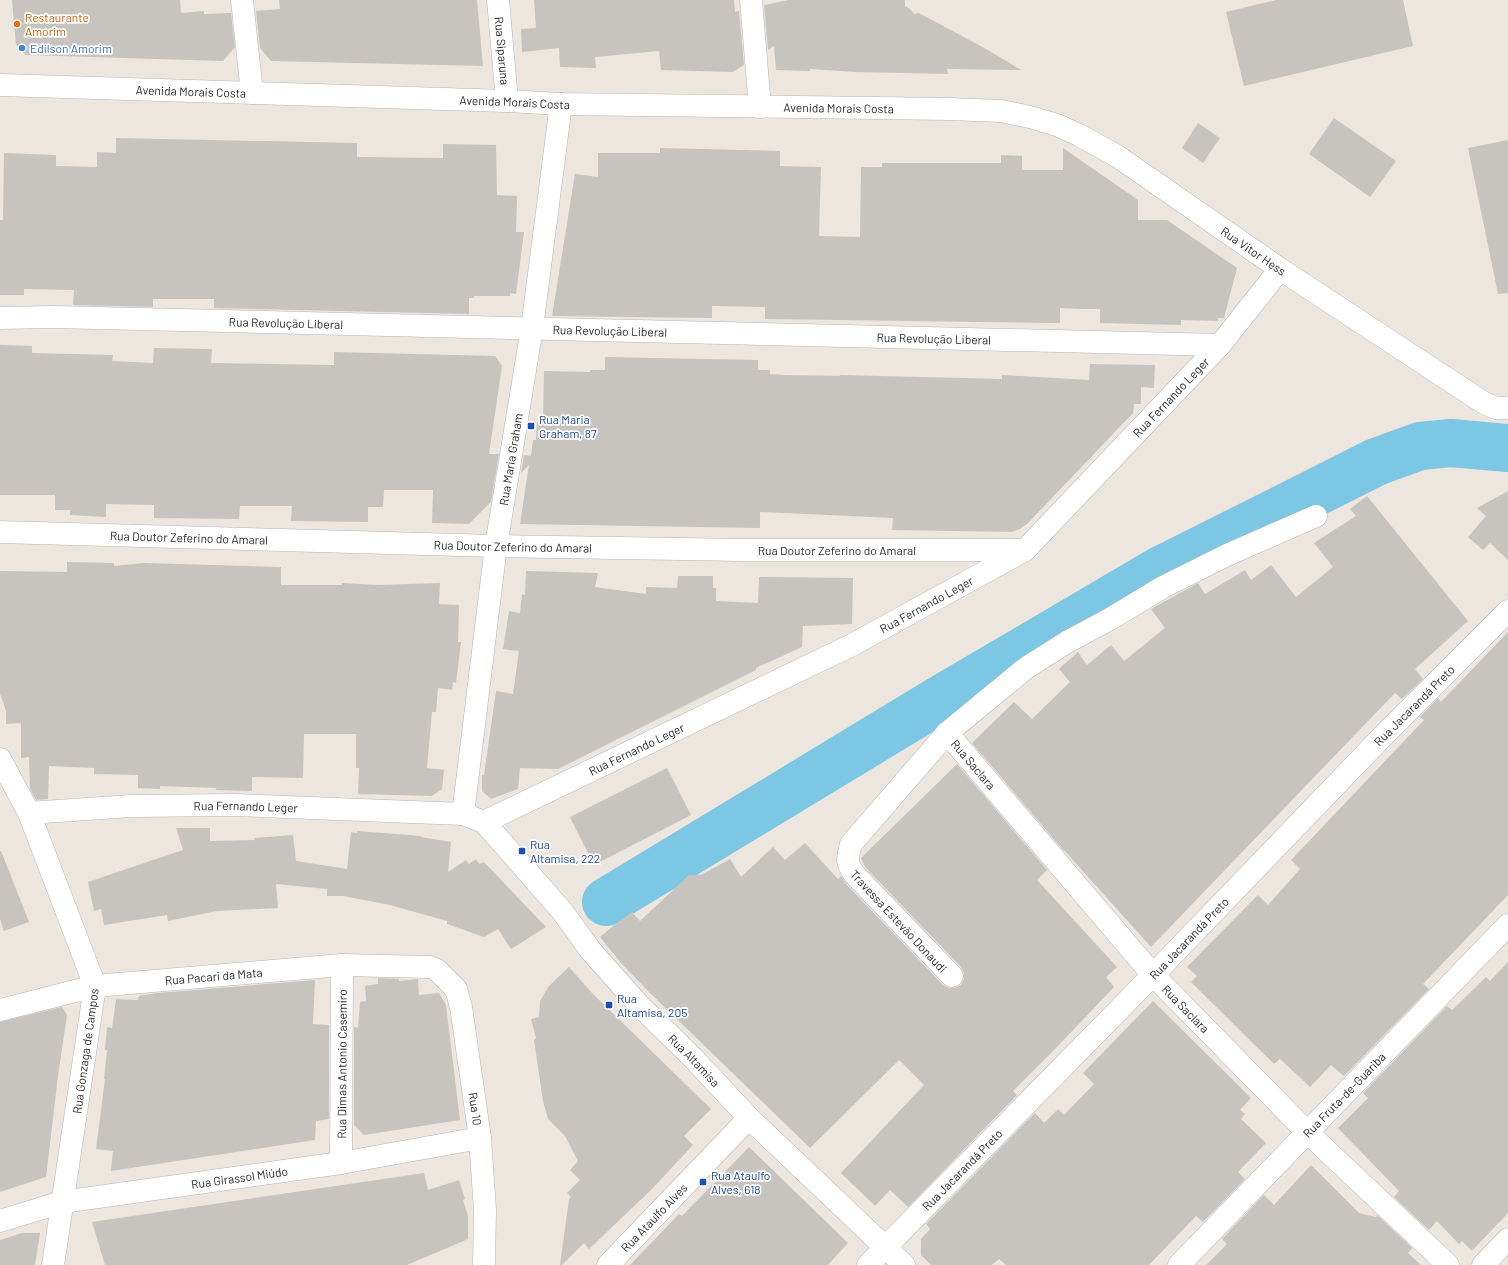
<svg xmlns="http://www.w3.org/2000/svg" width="1508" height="1265" font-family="Barlow,sans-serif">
<rect width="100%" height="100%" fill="#ece6df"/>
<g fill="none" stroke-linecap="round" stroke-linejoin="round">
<path stroke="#7cc7e3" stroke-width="48" d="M606 902 941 699 1159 571 1376 462 1420 446 1451 443 1508 448"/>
</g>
<path fill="#c7c3be" d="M12 0H180L181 13 204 11V14L231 13 235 47 223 61 26 55 16 45Z
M279 0H477L483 66 271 61 260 48 256 11 280 9Z
M534 0H734L735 12 739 11 744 65 733 72 661 70 659 51 595 57 596 68 560 67 559 48 522 52 521 29 536 28Z
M789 0H905V6L910 9 914 14 919 13 988 50 1021 70 947 69 948 74 856 72 810 69V71L776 70 774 46 768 50 764 5Z
M1276 0H1403L1413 46 1244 86 1226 12Z
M1334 118 1396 161 1370 197 1309 154Z
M1198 123 1220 138 1203 163 1182 148Z
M116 138 357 143V157L443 158V144L496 145 497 195 517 196 516 232H524L516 294 510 293V296H474V298H469V314L214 308V299H153V307L73 305 74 290 24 289V295H0V220H3L4 153 56 155V166L97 167V152L116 153Z
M1508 140V293L1498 294 1468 148Z
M660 148 780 151V166L821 167 819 236 860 237 861 167H882V163H1001V155L1022 156V170H1063V148L1138 200V220H1167L1237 268 1224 318H1218V321L1181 320V325L1100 323V309H1080L1060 308V323L765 319V307L712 306V318L552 316 575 174 598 177V153H660Z
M0 345 32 346V353L113 355 112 361 153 363 154 348 212 349 211 363 274 364 334 365V352L495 356 502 366 489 454H499L491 502 469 524 432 523 433 490H384L383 507H368V522L291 521 292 506H240L239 519 154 518V505L106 504V517L70 515V510H55V495H0Z
M605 357 758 360V370H770V374L785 375 840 376V375L1002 379V375L1089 380 1090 364 1155 365 1154 388 1141 387V404H1134L1133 413 1028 523 1020 529 1012 532 892 530 893 518 760 512V528L520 524 529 465 521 473 524 455 531 456 533 440H536L537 423H543L544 371 590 372V370H605Z
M1508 491V560L1490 543 1483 550 1468 537 1486 516 1477 508Z
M1367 496 1468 621 1415 669 1423 679 1402 699 1395 693 1151 947 1064 850V851L972 743 1014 702 1032 719 1070 682 1059 669 1078 652 1087 665 1111 645 1124 661 1165 628 1151 609 1198 583 1205 594 1245 570 1251 580 1271 565 1296 597 1333 567 1314 543 1356 516 1350 509Z
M67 562 114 563V566L144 563 281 567V585H342V583L378 585 440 583 439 604 459 605 458 642H461L456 683 453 682 452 690 438 688 436 712H432L427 768 444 770 442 789 432 796 358 794 359 768H356V734H304L303 778 252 777V791L216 790V788L160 786V789L138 788V775L94 774V768L49 766 48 799 36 800 30 789 29 757 21 758V723L6 724V711L0 694V571L67 572Z
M526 571 598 573 595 587 646 594V587L677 588 678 576H713V588H716V601L758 603 759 577 853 578 852 624 803 626 802 647 756 668V670L558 769 520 768 518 789 491 799 482 791V775H484L496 691 513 694 519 651 503 649 509 611 520 613 522 594 525 595Z
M1508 632V895L1423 984 1429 989 1344 1076 1331 1065 1310 1087 1280 1059 1274 1064 1191 982 1197 976 1187 967 1258 895 1268 905 1300 869 1291 860 1424 720 1420 717 1438 698 1441 702Z
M957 764 1047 870 1037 880 1117 967 1106 977 1114 987 1056 1048 1013 1091 1017 1095 908 1207 890 1190 875 1206 841 1173 924 1085 899 1060 810 1148 649 992 621 963 600 937 613 926 632 912 640 921 689 875H701L730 859 741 877 773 847 785 860 805 843 838 879 841 876 846 884 943 985 949 988H955L961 985 964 979V973L961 967 865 867 861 858Z
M667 768 691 815 594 865 570 817Z
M176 828H210V841L255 840 254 838 293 835 296 861 347 869 351 832 357 833V831L421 836V837L451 842 448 872 466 860 469 864 476 859 479 864 484 862 546 927 511 949 498 929 484 937 447 924V921L390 905 343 896H327V889L276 884 278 908 217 911 168 921 167 915 104 925 101 909 94 911 88 882 183 850Z
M0 851H1L29 922 4 931 0 919Z
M1508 962V1213L1472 1251 1462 1241 1459 1244 1437 1221 1429 1230 1394 1197 1399 1191 1338 1128 1368 1098 1363 1093 1447 1006 1452 1010 1486 977 1490 981Z
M569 967 592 993 711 1109 684 1136 693 1145 652 1189 589 1249 584 1243 562 1265H560L569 1199 571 1197 567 1193 580 1180 570 1170 578 1161 565 1136 548 1119 543 1101 534 1040 536 1038 531 1019 539 1017 540 1001 549 986Z
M378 978 399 979V981L418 979 419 995 439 993 446 1005 460 1120 364 1135 354 1125V1027L358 1028 360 1002 366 1001 365 986 378 984Z
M315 980 313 1024 329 1025V1119L316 1121 315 1140 111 1171 113 1151 96 1149 105 1079H104L107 1050H105L107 1027 112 1028 116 999 138 1000 139 996 158 993Z
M1153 1001 1251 1098 1240 1110 1245 1114 1241 1119 1266 1143 1238 1172 1245 1179 1203 1222 1196 1216 1149 1265H1006L999 1259 992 1265H931L921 1255V1239L930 1229 926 1224 1035 1113 1044 1123 1058 1109 1064 1115 1094 1084 1083 1073Z
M62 1007 67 1015 58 1076 46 1177 0 1192V1022Z
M749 1147 848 1243 828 1265H630L679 1214 682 1216Z
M1311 1165 1359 1213 1376 1217 1377 1215 1412 1248 1408 1253 1421 1265H1206L1227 1244 1222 1239 1264 1195 1274 1205Z
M424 1173 428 1190 459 1180 465 1199 463 1200 468 1216V1239L407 1265H105L92 1222Z
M22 1233H40L35 1265H0V1240Z"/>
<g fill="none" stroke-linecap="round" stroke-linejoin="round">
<g stroke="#b2b5bd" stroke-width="23">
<g id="minor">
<path d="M242 0 252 93"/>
<path id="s1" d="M498 0 507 101"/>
<path d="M751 0 760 107"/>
<path id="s2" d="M0 85 507 101 561 104 949 109 1001 111 1030 117 1057 125 1079 135 1117 156 1280 269 1484 403 1496 408H1508"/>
<path id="s3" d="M0 318 53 317 1220 345"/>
<path id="s4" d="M0 532 496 546 743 550H1025"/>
<path id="s5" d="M947 733 1153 975 1308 1133 1448 1265"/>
<path d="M0 759 29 813 95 986 53 1265"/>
<path id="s6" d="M29 813 131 806 235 805 463 814 484 822 562 911 591 951 639 1005 693 1058 749 1118 904 1265"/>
<path id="s7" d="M463 814 496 546 532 328 561 104"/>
<path id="s8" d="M484 822 852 645 1025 550 1220 345 1280 269"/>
<path d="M952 976 855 875C846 863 847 859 851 844L947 733 1026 668 1067 642 1110 619 1163 587 1227 555 1316 516"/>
<path id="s9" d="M0 1010 95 986 342 965 430 967 437 970 456 989 461 1007 480 1138 485 1210 484 1265"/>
<path id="s10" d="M341 1163 342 965"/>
<path id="s11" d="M0 1221 62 1202 341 1163 480 1138"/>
<path id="s12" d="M608 1265 749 1118"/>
<path id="s13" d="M868 1265 1153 975 1382 737 1508 611"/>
<path id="s14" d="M1179 1265 1508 925"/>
<path d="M1483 1265 1508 1239"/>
</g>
</g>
<use href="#minor" stroke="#fff" stroke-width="22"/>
</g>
<circle fill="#e8710a" stroke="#fff" stroke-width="1.5" cx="17" cy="24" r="4"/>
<circle fill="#3f7fe0" stroke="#fff" stroke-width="1.5" cx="22" cy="48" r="4"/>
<g fill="#1a4fb4" stroke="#fff" stroke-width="1.5">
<rect x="527" y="422" width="8" height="8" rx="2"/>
<rect x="518" y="847" width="8" height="8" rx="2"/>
<rect x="605" y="1001" width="8" height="8" rx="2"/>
<rect x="699" y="1178" width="8" height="8" rx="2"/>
</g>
<g text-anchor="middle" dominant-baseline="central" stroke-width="3.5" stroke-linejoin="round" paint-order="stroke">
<g font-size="12" fill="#c56008" stroke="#fff" text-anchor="start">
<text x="25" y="17">Restaurante<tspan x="25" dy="14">Amorim</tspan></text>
</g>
<g font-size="12" fill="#366cbe" stroke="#fff" text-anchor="start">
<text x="30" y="48">Edilson Amorim</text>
</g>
<g font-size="12" fill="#2b2b2b" stroke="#fff">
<text stroke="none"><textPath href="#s1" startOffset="51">Rua Siparuna</textPath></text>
<text stroke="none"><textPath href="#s2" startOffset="191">Avenida Morais Costa</textPath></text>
<text stroke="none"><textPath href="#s2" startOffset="515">Avenida Morais Costa</textPath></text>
<text stroke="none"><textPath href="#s2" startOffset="839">Avenida Morais Costa</textPath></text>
<text stroke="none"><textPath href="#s2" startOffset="1293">Rua Vitor Hess</textPath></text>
<text stroke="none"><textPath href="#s3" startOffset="286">Rua Revolução Liberal</textPath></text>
<text stroke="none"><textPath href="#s3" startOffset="610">Rua Revolução Liberal</textPath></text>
<text stroke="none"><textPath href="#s3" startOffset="934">Rua Revolução Liberal</textPath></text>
<text stroke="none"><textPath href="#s8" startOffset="817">Rua Fernando Leger</textPath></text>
<text stroke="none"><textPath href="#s7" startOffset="358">Rua Maria Graham</textPath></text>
<text stroke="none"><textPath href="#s4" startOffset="189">Rua Doutor Zeferino do Amaral</textPath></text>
<text stroke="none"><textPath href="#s4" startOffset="513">Rua Doutor Zeferino do Amaral</textPath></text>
<text stroke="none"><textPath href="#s4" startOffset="837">Rua Doutor Zeferino do Amaral</textPath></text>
<text stroke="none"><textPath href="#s8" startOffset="493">Rua Fernando Leger</textPath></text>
<text stroke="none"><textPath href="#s13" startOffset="782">Rua Jacarandá Preto</textPath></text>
<text stroke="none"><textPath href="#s8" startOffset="169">Rua Fernando Leger</textPath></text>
<text stroke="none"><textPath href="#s5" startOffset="41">Rua Saclara</textPath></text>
<text stroke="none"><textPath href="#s6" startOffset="217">Rua Fernando Leger</textPath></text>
<text transform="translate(899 921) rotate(47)">Travessa Estevão Donaudi</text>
<text stroke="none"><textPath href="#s13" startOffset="458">Rua Jacarandá Preto</textPath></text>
<text stroke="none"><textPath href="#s9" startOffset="217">Rua Pacari da Mata</textPath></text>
<text stroke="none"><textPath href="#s5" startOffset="365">Rua Saclara</textPath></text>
<text transform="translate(85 1051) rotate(-82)">Rua Gonzaga de Campos</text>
<text stroke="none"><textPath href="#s6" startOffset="775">Rua Altamisa</textPath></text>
<text stroke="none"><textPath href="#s10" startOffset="99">Rua Dimas Antonio Casemiro</textPath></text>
<text stroke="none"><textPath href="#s14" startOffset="237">Rua Fruta-de-Guariba</textPath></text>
<text stroke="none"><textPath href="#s9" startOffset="590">Rua 10</textPath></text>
<text stroke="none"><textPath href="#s13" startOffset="134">Rua Jacarandá Preto</textPath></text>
<text stroke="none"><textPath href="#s11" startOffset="244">Rua Girassol Miúdo</textPath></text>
<text stroke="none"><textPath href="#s12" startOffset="66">Rua Ataulfo Alves</textPath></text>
</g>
<g font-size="12" fill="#164399" stroke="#fff" text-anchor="start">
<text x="539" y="419">Rua Maria<tspan x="539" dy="14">Graham, 87</tspan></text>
<text x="530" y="844">Rua<tspan x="530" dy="14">Altamisa, 222</tspan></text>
<text x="617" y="998">Rua<tspan x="617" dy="14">Altamisa, 205</tspan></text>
<text x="711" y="1175">Rua Ataulfo<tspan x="711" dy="14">Alves, 618</tspan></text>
</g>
</g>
</svg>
